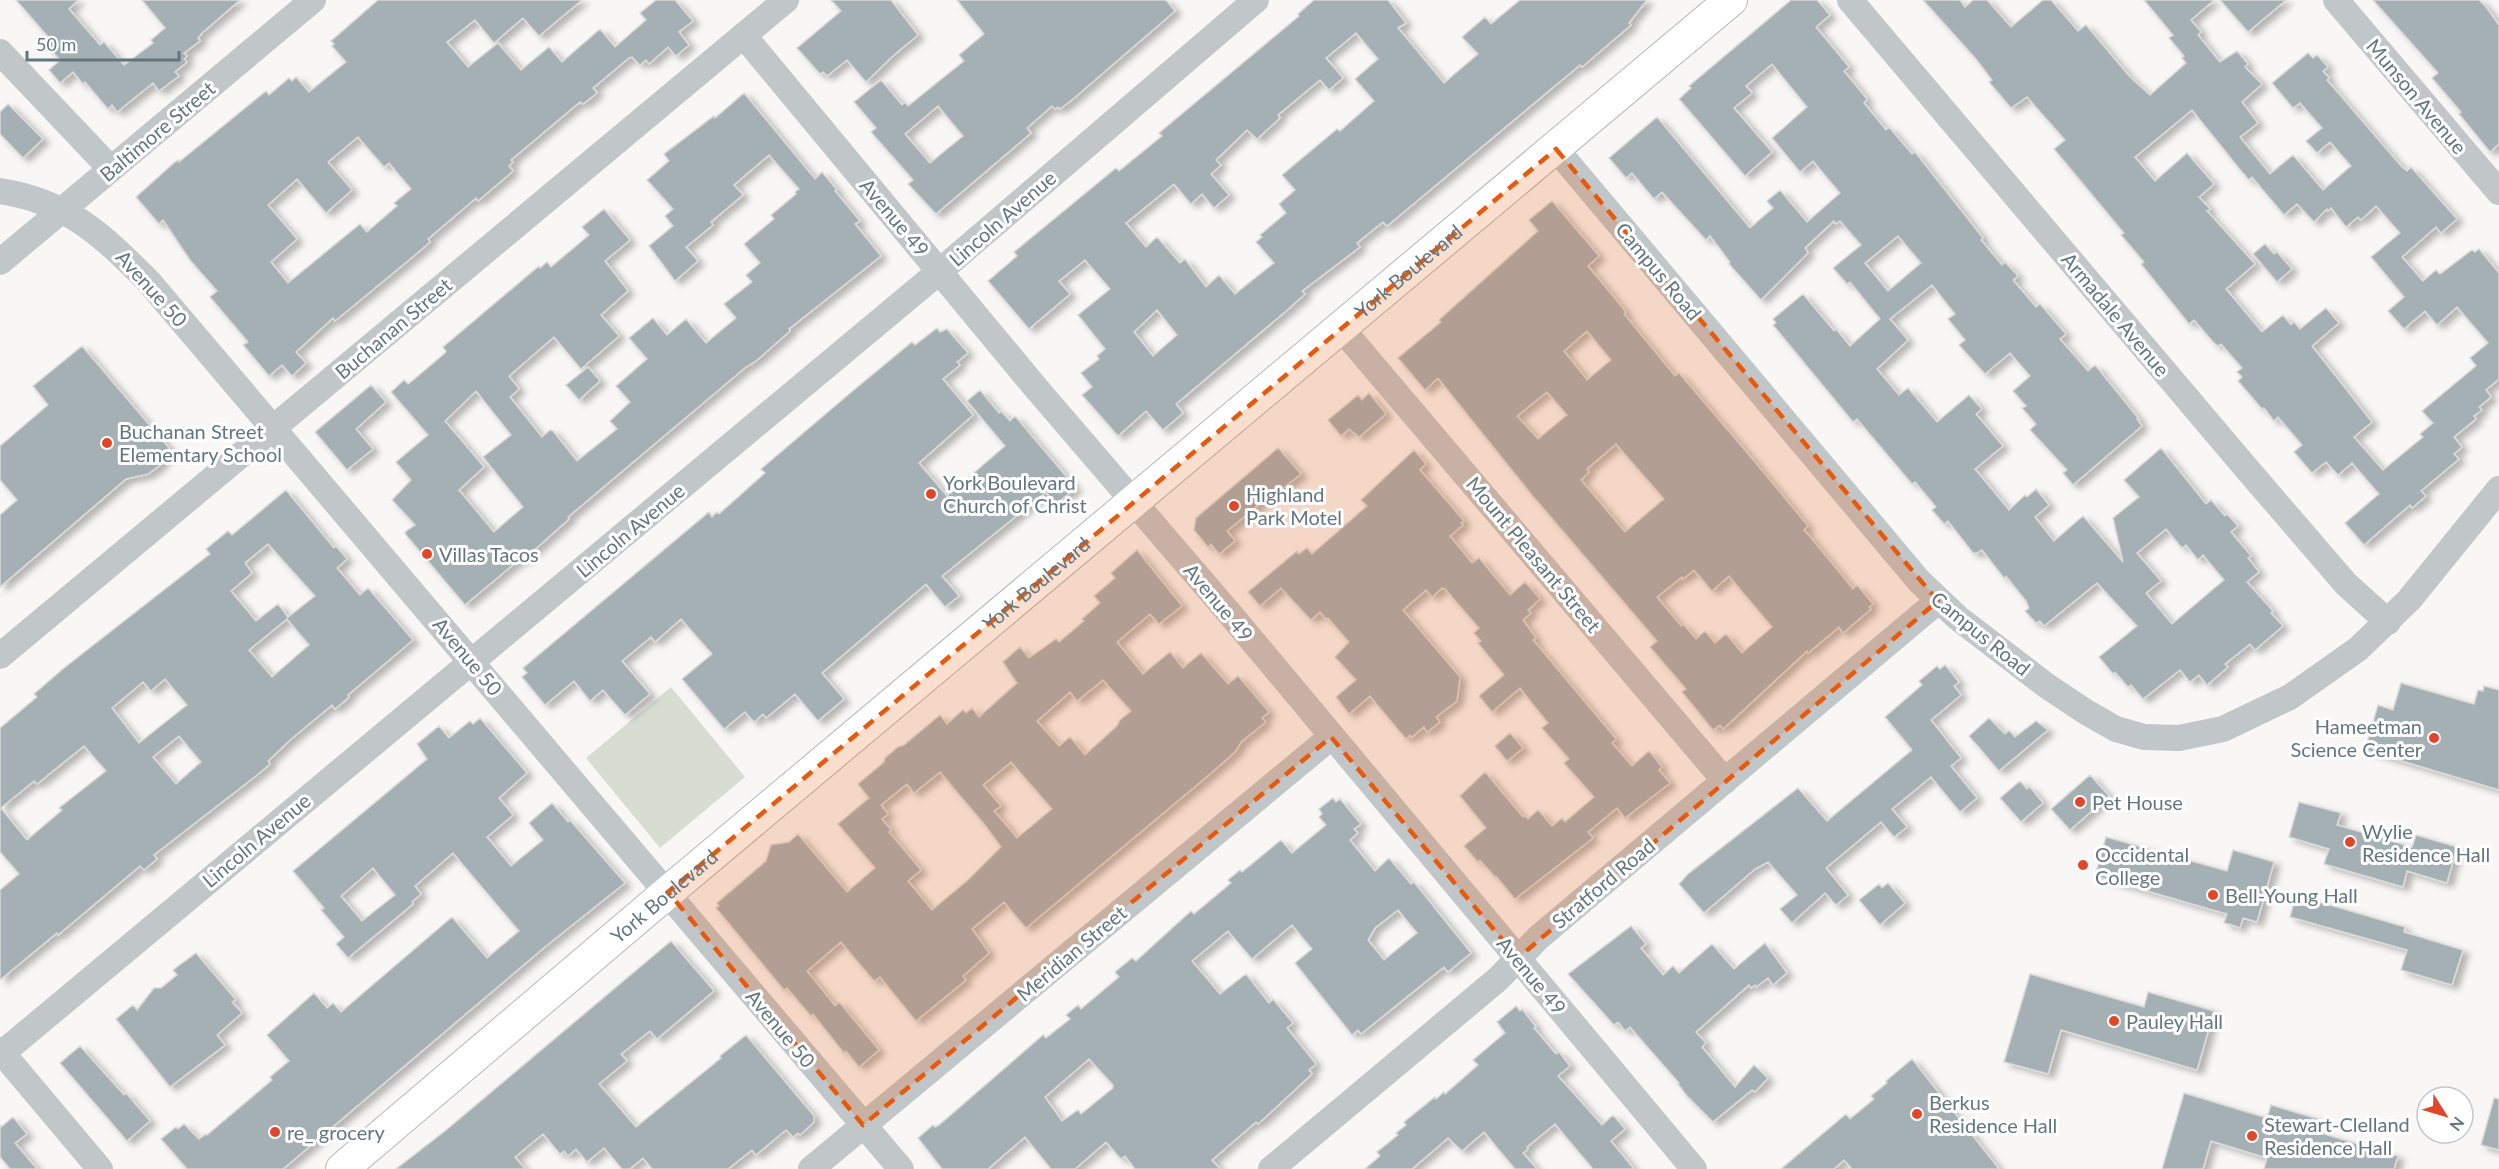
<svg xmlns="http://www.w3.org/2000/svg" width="2499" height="1169" font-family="Lato,sans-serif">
<defs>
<filter id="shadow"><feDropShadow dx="6" dy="4" stdDeviation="3" flood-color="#0004"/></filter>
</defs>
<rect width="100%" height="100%" fill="#f8f7f5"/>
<path fill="#d8ddd4" d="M671 687 745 777 660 848 586 758Z"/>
<path fill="#a5b0b4" stroke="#d9d9d7" stroke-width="1.5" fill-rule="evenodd" filter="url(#shadow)" d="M16 0H78L69 9 100 45 104 42 124 65 153 43 151 40 165 28 142 0H240L202 33 198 38 200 41 184 53 187 56 184 59 187 62 175 72 179 76 159 91 153 83 117 112 112 105 108 109 85 82 83 84 73 72 60 83 49 70 60 60 44 42 49 38Z
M378 0H582L539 36 523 18 494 43 475 20 447 42 468 67 498 43 521 70 549 47 562 62 600 29 615 47 646 20 640 13 656 0H675L693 21 679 32 689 45 676 56 668 47 649 64 646 60 640 65 632 57 629 58 593 88 597 93 583 104 580 102 511 160 513 162 509 166 513 171 478 201 476 198 428 239 430 242 415 255 335 321 333 318 296 352 306 363 292 376 282 365 269 376 243 345 248 342 210 297 217 291 190 260 163 220 159 224 136 197 175 162 179 160V162L266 91 269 95 289 78 292 81 296 77 309 92 346 62 332 46 334 44 331 41ZM358 137 384 167 389 163 411 189 394 203 397 206 367 232 360 224 288 283 271 262 297 239 268 205 297 179 326 213 352 190 328 162Z
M831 0H891L918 35 895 54 866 82 847 60 827 76 823 72 820 74 797 48 841 11Z
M957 0H1166L1175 11 1073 99 1060 109 1058 107 1055 109 1052 106 1027 128 1031 133 936 214 908 184 913 180 871 132 876 128 854 102 881 80 902 105 905 102 908 106 964 61 959 55 984 34ZM938 106 963 136 930 163 905 134Z
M1314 0H1388L1406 23 1398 28 1444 83 1478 54 1462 37 1485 17 1491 24 1520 0H1647L1629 23 1631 25 1582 67 1580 65 1387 226 1383 222 1357 243 1360 247 1302 291 1305 294 1286 311 1176 404 1183 413 1163 430 1146 411 1118 436 1082 395 1092 387 1081 373 1099 359 1097 356 1105 349 1078 315 1110 289 1085 260 1059 281 1070 294 1029 329 988 281 1017 256 1014 252 1116 168 1119 171 1162 136 1159 133 1299 16 1298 14ZM1356 33 1378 59 1355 79 1374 101 1340 131 1337 129 1282 175 1295 190 1279 204 1286 213 1260 235 1262 237 1256 242 1274 263 1235 294 1219 275 1206 287 1185 259 1180 263 1157 237 1146 247 1126 223 1174 184 1191 204 1202 194 1214 208 1229 195 1211 174 1221 165 1216 160 1247 130 1257 139 1280 118 1278 115 1320 80 1329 90 1343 78 1326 58ZM1157 310 1177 335 1153 356 1134 332Z
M1791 0H1817L1830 15 1816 27 1849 67 1844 71 1867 99 1864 103 1886 130 1889 127 1912 154 1915 152 1983 238 1981 240 2002 265 2005 262 2018 276 2013 280 2036 307 2040 304 2066 334 2060 339 2088 371 2095 365 2139 419H2137L2142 426 2073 485 2063 473 2067 470 2030 430 2036 424 2022 408 2026 406 2013 391 2030 376 2010 353 1985 374 1959 345 1965 340 1948 319 1955 314 1932 285 1890 319 1908 340 1877 369 1899 395 1908 388 1937 422 1969 395 1982 409 1976 414 2003 446 1975 469 2009 510 2025 495 2027 497 2036 489 2049 505 2035 517 2054 541 2083 516 2123 562 2113 518 2139 497 2124 480 2161 448 2206 504 2211 500 2225 516 2227 514 2238 526 2231 532 2251 556 2248 558 2259 572 2247 582 2273 611 2271 613 2283 626 2255 650 2250 644 2225 664 2228 667 2207 685 2199 675 2190 682 2180 670 2143 699 2131 685 2128 687 2115 672 2113 674 2099 657 2137 626 2097 583 2044 626 2040 621 2036 623 2025 611 2029 608 2026 601 2006 576 2004 578 1982 550 1977 553H1973L1948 521 1944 524 1932 510 1936 507 1915 482 1912 484 1857 419 1853 422 1773 325 1776 323 1773 319 1803 294 1834 331 1836 329 1850 346 1880 319 1850 282 1847 284 1833 268 1861 245 1840 221 1836 224 1834 221 1805 248 1808 253 1761 300 1729 264 1730 262 1710 236 1706 240 1662 192 1654 199 1632 173 1626 178 1609 158 1657 117 1750 228 1773 208 1767 201 1780 190 1807 222 1840 193 1813 161 1800 172 1772 138 1807 107 1772 64 1746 86 1752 93 1734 108 1772 152 1745 176 1679 99 1691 88 1689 86ZM1898 236 1921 263 1888 291 1865 263ZM2166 529 2182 548 2186 545 2198 560 2203 555 2224 580 2172 624 2146 593 2161 581 2137 553Z
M1923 0H1960L1965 7 1973 0H1987L2011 27 2043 0H2051L2078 31 2086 25 2130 77 2150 95 2186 63 2182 58 2184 56 2169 38 2173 35 2144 0H2214L2191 20 2201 32 2198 35 2220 62 2237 51 2248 64 2245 67 2262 84 2242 102 2258 123 2240 137 2270 174 2293 155 2323 190 2351 166 2330 142 2317 153 2306 141 2322 128 2300 103 2293 108 2272 83 2308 53 2313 58 2317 55 2328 67 2323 71 2329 78 2327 80 2401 166 2407 171 2411 167 2457 219 2441 233 2436 227 2402 257 2423 281 2436 270 2440 274 2472 250 2475 252 2479 249 2499 273V379L2486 390 2491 397 2479 407 2482 410 2474 416 2476 419 2454 437 2462 447 2454 454 2459 459 2421 491 2426 496 2412 508 2410 505 2364 545 2345 523 2379 494 2352 463 2338 475 2326 462 2312 473 2294 452 2302 445 2278 417 2274 421 2264 408 2262 409 2238 381 2242 377 2237 372 2242 368 2221 344 2218 346 2214 343 2194 320 2189 324 2141 264 2144 262 2121 235 2124 233 2054 149 2065 140 2027 97 2011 108 1989 82 1992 80 1976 59ZM2192 110 2242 172 2249 180 2252 177 2284 215 2297 204 2314 222 2327 209 2328 211 2331 208 2346 227 2358 217 2361 220 2376 206 2400 233 2371 257 2404 297 2388 311 2404 329 2425 311 2437 325 2457 307 2488 343 2470 358 2476 366 2422 411 2433 423 2420 434 2423 437 2383 470 2354 437 2372 422 2312 346 2339 323 2326 308 2300 329 2294 322 2291 325 2283 315 2262 332 2226 289 2255 264 2207 211 2210 209 2199 197 2214 184 2187 153 2155 181 2135 157Z
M2220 0H2286L2248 32Z
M2373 0H2479L2486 7 2499 25V144L2490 152 2459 114 2461 112 2432 78 2438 73Z
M744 93 815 179 822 172 837 190 835 191 860 221 855 224 881 256 789 329 790 331 756 361 746 367 568 517 569 519 523 560 521 558 465 605 406 535 405 532 415 525 392 500 411 480 396 462 428 435 391 392 404 380 408 384 412 381 445 353 446 351 443 347 539 266 540 268 547 262 551 267 589 235 582 227 604 209 630 240 605 261 628 291 601 315 619 336 581 369 554 337 509 376 519 389 510 397 542 437 550 430 553 431 577 461 617 429 610 421 630 402 616 386 647 359 629 338 653 318 667 335 686 319 706 343 736 318 724 304 752 282 746 275 760 263 744 244 774 219 771 215 796 194 795 192 799 189 769 155 734 185 743 195 711 222 713 225 686 247 698 261 675 281 649 246 673 226 665 216 673 209 647 180 669 161 664 154 714 116 715 118ZM476 391 511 435 483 457 523 507 494 532 459 490 484 467 445 421Z
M8 104 43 139 23 158 0 134V112Z
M1552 201 1599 256 1588 266 1626 312 1624 314 1675 376 1679 373 1749 455 1808 526 1804 530 1806 532 1853 589 1857 585 1873 604 1869 607 1871 609 1843 633 1839 627 1808 653 1807 651 1723 729 1720 725 1713 730 1682 692 1686 689 1650 647 1657 641 1532 495 1438 378 1425 390 1398 358 1441 322 1439 320 1538 231 1529 220ZM1587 331 1611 360 1587 380 1564 351ZM1547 392 1567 415 1538 439 1517 416ZM1616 444 1664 499 1625 532 1581 480 1589 472 1587 469ZM1694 570 1712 591 1729 576 1772 627 1742 653 1726 634 1715 643 1705 631 1696 639 1683 624 1681 626 1657 597 1682 577 1683 579Z
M2265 244 2274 254 2277 252 2292 269 2277 282 2253 254Z
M937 328 940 332 947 329 968 353 957 362 960 365 943 379 973 415 919 463 947 496 1005 446 967 401 980 390 999 413 1001 411 1010 421 1015 416 1076 488 1056 504 1046 492 942 576 959 596 945 607 926 584 822 673 844 699 818 721 795 694 766 718 763 714 754 722 745 712 724 729 682 679 712 654 681 619 655 642 651 637 622 661 650 694 625 715 603 690 590 701 574 681 545 705 522 677 527 673 523 668 709 512 712 517 717 512 719 514 765 473 761 469 855 389 912 342 915 345Z
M82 346 169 448 168 453 159 466 148 474 126 479 0 587V515L17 500 0 480V446L48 405 33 386Z
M588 367 600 381 579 400 566 385Z
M371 385 386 402 356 429 373 449 347 470 315 432Z
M1369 393 1386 414 1359 437 1349 429 1341 436 1328 420 1358 395 1362 400Z
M1278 448 1301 474 1277 493 1275 491 1227 531 1235 541 1219 554 1211 544 1208 547 1194 530 1196 518Z
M1414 450 1426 464 1420 470 1464 521 1461 523 1463 525 1450 536 1472 563 1479 558 1510 595 1525 582 1534 592 1540 599 1528 610 1531 613 1523 620 1536 638 1533 640 1616 739 1612 743 1632 766 1649 751 1662 767 1659 770 1670 783 1625 818 1617 808 1588 832 1593 838 1515 899 1496 876 1495 877 1480 860 1478 862 1464 846 1486 828 1460 796 1485 772 1523 817 1525 816 1528 819 1538 810 1552 826 1562 818 1565 822 1594 797 1564 763 1569 759 1542 728 1548 723 1520 688 1492 712 1479 696 1504 675 1478 643 1481 641 1474 633 1479 628 1445 589 1442 588 1432 597 1426 590 1403 610 1460 677 1457 701 1436 717 1440 722 1427 732 1424 727 1412 737 1410 735 1406 739 1370 696 1349 714 1336 697 1356 680 1335 657 1349 642 1328 618 1326 619 1320 612 1311 620 1281 588 1260 606 1248 592 1297 551 1299 554 1307 548 1312 554 1367 506 1361 500Z
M286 490 334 548 336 546 347 559 337 568 360 595 368 588 413 640 348 695 349 697 335 709 332 705 290 740 268 761 270 764 257 775 154 855 157 859 144 870 140 866 58 935 57 933 0 980V890L19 874 0 852V728L37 697 34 694 64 668 210 554 206 549 228 531 232 535ZM268 544 315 596 287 618 288 617 278 604 256 621 231 591 252 573 245 563ZM287 619 309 645 272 677 249 650ZM165 679 187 705 139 743 112 708 143 682 151 691ZM179 736 201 762 176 784 153 757ZM84 746 106 771 59 808 62 810 27 840 1 808 34 781 37 784Z
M1137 550 1182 606 1159 624 1150 614 1117 642 1143 674 1170 652 1183 668 1201 653 1228 684 1238 676 1269 712 1262 718 1266 722 1242 741 1235 752 1210 774 1026 928 1004 902 972 929 989 953 963 976 966 980 916 1021 880 977 874 981 841 942 807 971 835 1006 839 1002 879 1050 859 1067 846 1051 844 1053 813 1014 811 1016 787 988 784 990 716 908 719 906 717 903 766 861 771 845 789 842 798 834 847 892 875 868 838 824 869 798 858 784 884 762 885 758 898 747 904 745 940 715 947 724 963 710 966 713 972 708 979 717 1017 683 1003 662 1020 647 1029 658 1056 639 1059 642 1084 621 1082 619 1100 603 1094 596 1115 578 1111 573ZM1103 680 1131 711 1120 720 1117 726 1085 755 1070 737 1059 746 1037 721 1070 692 1077 701ZM1011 762 1052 809 1017 838 994 811 1001 806 983 785ZM940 772 985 825 1001 847 968 880 932 910 908 881 921 870 889 832 891 830 882 819 888 814 881 805 907 784 914 793Z
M1945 665 1959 682 1954 686 1961 695 1931 720 1961 758 1951 766 1977 798 1960 812 1931 777 1892 809 1907 827 1894 837 1881 822 1826 868 1848 895 1836 905 1825 893 1792 923 1780 909 1797 895 1768 862 1755 869 1704 913 1679 884 1688 874 1798 788 1827 821 1912 750 1885 717 1922 685 1919 681 1937 666 1940 669Z
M2401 683 2474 704 2478 690 2483 691 2484 686 2499 690V790L2365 750 2378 705 2393 710Z
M480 718 527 773 499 798 513 815 487 837 511 866 543 840 529 823 552 803 568 822 570 820 625 883 546 946 283 1169H187L161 1139 176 1127 178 1129 184 1124 199 1139 206 1134 207 1135 272 1080 270 1077 289 1061 267 1035 314 993 327 1008 333 1003 341 1012 452 917 487 958 519 931 453 853 415 886 421 894 412 902 413 904 348 958 336 944 344 937 321 910 324 908 293 871 427 759 417 744 439 726 449 738 470 721 473 724ZM373 868 395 895 362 921 341 896Z
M1989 718 2005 734 2009 730 2015 737 2036 721 2048 730 1999 771 1969 736Z
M1510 733 1523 748 1507 761 1495 746Z
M2090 775 2109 796 2070 830 2051 809Z
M2020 781 2027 789 2030 787 2043 803 2021 822 2000 798Z
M1333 798 1336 802 1340 799 1361 824 1354 829 1358 833 1350 840 1375 871 1389 858 1411 884 1414 882 1471 953 1448 972 1444 967 1361 1034 1358 1030 1352 1035 1295 963 1312 949 1292 925 1252 959 1228 931 1192 961 1220 994 1246 974 1269 1003 1273 999 1282 1010 1293 1023 1287 1028 1316 1064 1309 1070 1312 1074 1271 1112 1258 1124 1256 1122 1212 1160 1220 1169H1135L1125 1156 1121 1159 1106 1142 1075 1169H1051L1025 1137 988 1169H942L918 1138 933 1125 935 1127 939 1125 1043 1035 1046 1038 1070 1019 1066 1015 1078 1005 1081 1009 1119 977 1115 972 1132 958 1136 961 1191 911 1194 914 1231 883 1228 880 1240 870 1242 872 1281 840 1292 853 1326 825 1319 817 1322 814 1319 809ZM1398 910 1417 933 1384 960 1368 940 1375 928ZM1089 1059 1113 1085V1088L1081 1114 1078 1110 1062 1121 1045 1097Z
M2299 802 2341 813 2337 825 2412 847 2416 835 2457 847 2447 883 2407 871 2403 887 2324 864 2329 849 2289 837Z
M2106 837 2227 871 2233 850 2274 862 2257 922 2243 918 2240 928 2232 925 2224 923 2227 914 2095 876Z
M1888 883 1905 903 1880 925 1859 900 1879 884 1882 888Z
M2296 895 2405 927 2404 932 2463 950 2452 985 2401 970 2407 950 2290 917Z
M1631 926 1646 944 1641 948 1663 975 1673 966 1679 973 1712 944 1734 969 1765 943 1787 973 1773 985 1768 978 1756 987 1755 985 1751 988 1749 985 1696 1032 1706 1043 1702 1047 1735 1087 1754 1065 1768 1078 1755 1092 1752 1090 1713 1122 1687 1096 1678 1084 1679 1083 1630 1027 1625 1031 1618 1022 1614 1025 1568 974Z
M671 941 714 991 657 1039 650 1031 621 1054 627 1061 599 1084 636 1127 721 1058 720 1056 746 1035 814 1116V1122L800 1135 798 1133 793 1137 786 1130 756 1155 752 1150 728 1169H652L643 1158 630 1169H622L604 1148 587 1162 576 1149 568 1156 564 1151 560 1154 543 1134 515 1157 525 1169H396L445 1131Z
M196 953 236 1000 232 1002 242 1013 217 1035 225 1045 170 1087 116 1019 133 1005 137 1010 154 988H161L177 975 173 970Z
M2030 974 2144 1007 2148 992 2214 1011 2197 1070 2061 1030 2048 1074 2004 1062Z
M1516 1006 1520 1011 1522 1009 1536 1027 1534 1028 1556 1054 1559 1052 1570 1066 1558 1076 1602 1125 1613 1115 1625 1129 1611 1141 1634 1169H1593L1555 1124 1527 1147 1528 1149 1523 1153 1537 1169H1515L1484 1132 1462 1151 1448 1138 1412 1169H1365L1380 1156 1377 1152 1398 1135 1396 1133 1406 1125 1404 1122 1435 1097 1436 1099 1444 1092 1445 1094 1478 1065 1473 1060 1505 1033 1497 1022Z
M80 1046 124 1095 126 1093 150 1121 127 1141 60 1063Z
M1912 1059 1999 1169H1852L1844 1160 1834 1169H1781L1846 1114 1850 1119 1874 1099 1871 1096 1887 1083 1886 1081Z
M2184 1093 2267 1118 2271 1105 2318 1119 2314 1131 2398 1156 2394 1169H2264L2267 1158 2211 1141 2203 1169H2162Z
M2494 1098 2499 1099V1150L2481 1145Z
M13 1117 27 1134 15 1143 37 1169H10L0 1157V1125L1 1127Z"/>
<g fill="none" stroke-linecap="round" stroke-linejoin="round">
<g stroke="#b2b8bb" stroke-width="34">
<g id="major">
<path id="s1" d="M342 1169 668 892 1731 0"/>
</g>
</g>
<path stroke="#c1c6c9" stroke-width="26" d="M1850 0 2247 469 2346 584 2388 622
M2336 0 2499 192
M744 36 1036 388 1230 614 1694 1169
M0 52 111 169
M1556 149 1919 581 1958 618 2047 686 2086 712 2116 729 2144 737 2179 738 2223 729 2290 697 2358 649 2409 600 2499 489
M0 191C68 201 103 236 149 282L901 1169
M0 262 313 0
M1341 328 1725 781
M0 656 786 0
M0 1050 100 1169
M0 1055 940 271 1256 0
M811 1169 1331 737
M1271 1169 1498 979 1539 937 1938 601"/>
<use href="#major" stroke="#fff" stroke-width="32"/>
</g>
<path fill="#e8590c" fill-opacity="0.2" stroke="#e8590c" stroke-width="4.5" stroke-dasharray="12 8" stroke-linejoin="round" d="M1556 149 1938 601 1518 958 1331 737 863 1125 668 892Z"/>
<g fill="#e34529" stroke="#fff" stroke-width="2">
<circle cx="107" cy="443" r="6"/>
<circle cx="931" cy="494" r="6"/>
<circle cx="1234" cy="506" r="6"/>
<circle cx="427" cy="554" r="6"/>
<circle cx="2434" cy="738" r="6"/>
<circle cx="2080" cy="802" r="6"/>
<circle cx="2350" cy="842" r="6"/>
<circle cx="2083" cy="865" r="6"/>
<circle cx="2213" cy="895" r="6"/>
<circle cx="2114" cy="1021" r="6"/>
<circle cx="1917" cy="1114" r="6"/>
<circle cx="275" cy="1132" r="6"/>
<circle cx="2252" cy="1136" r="6"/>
</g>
<g text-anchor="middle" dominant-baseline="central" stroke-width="6" stroke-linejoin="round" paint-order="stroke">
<g font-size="20" fill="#637680" stroke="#fff">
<text transform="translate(2417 96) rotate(50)">Munson Avenue</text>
<text transform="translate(157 131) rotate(-40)">Baltimore Street</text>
<text transform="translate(895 217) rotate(50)">Avenue 49</text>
<text transform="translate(1002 218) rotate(-41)">Lincoln Avenue</text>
<text transform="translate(1659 271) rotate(50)">Campus Road</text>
<text stroke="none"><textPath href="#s1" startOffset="1394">York Boulevard</textPath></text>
<text transform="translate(152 288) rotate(48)">Avenue 50</text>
<text transform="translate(2116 314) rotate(50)">Armadale Avenue</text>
<text transform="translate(393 328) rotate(-40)">Buchanan Street</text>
<text transform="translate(630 530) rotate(-40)">Lincoln Avenue</text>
<text transform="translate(1534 554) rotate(50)">Mount Pleasant Street</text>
<text stroke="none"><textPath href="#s1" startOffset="908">York Boulevard</textPath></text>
<text transform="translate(1219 602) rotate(50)">Avenue 49</text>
<text transform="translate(1981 633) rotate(39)">Campus Road</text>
<text transform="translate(468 656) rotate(50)">Avenue 50</text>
<text transform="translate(256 840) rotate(-40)">Lincoln Avenue</text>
<text transform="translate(1603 883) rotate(-40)">Stratford Road</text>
<text stroke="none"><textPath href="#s1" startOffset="422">York Boulevard</textPath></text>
<text transform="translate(1071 953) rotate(-40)">Meridian Street</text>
<text transform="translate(1532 975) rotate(50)">Avenue 49</text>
<text transform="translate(781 1028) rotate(50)">Avenue 50</text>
</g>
<g font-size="20" fill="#637680" stroke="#fff" text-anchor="start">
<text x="119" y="431">Buchanan Street<tspan x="119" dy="23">Elementary School</tspan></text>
<text x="943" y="482">York Boulevard<tspan x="943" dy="23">Church of Christ</tspan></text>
<text x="1246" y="494">Highland<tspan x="1246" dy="23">Park Motel</tspan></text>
<text x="439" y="554">Villas Tacos</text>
<text x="2422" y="726" text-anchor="end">Hameetman<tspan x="2422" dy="23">Science Center</tspan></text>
<text x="2092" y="802">Pet House</text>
<text x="2362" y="831">Wylie<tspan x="2362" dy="23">Residence Hall</tspan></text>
<text x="2095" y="854">Occidental<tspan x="2095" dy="23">College</tspan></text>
<text x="2225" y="895">Bell-Young Hall</text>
<text x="2126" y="1021">Pauley Hall</text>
<text x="1929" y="1102">Berkus<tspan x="1929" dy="23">Residence Hall</tspan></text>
<text x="2264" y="1124">Stewart-Clelland<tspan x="2264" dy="23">Residence Hall</tspan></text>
<text x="287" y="1132">re_ grocery</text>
</g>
</g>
<g transform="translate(2445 1115) rotate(127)"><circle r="28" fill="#ffffff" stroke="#c1c8cc" stroke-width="1.5"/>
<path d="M0-4.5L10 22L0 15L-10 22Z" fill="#e34529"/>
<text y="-9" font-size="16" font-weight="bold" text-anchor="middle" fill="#637680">N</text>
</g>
<path d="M27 51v9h152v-9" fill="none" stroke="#637680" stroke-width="3"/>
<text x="36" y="51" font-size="18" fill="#637680" stroke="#ffffff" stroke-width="4.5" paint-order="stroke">50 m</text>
</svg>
